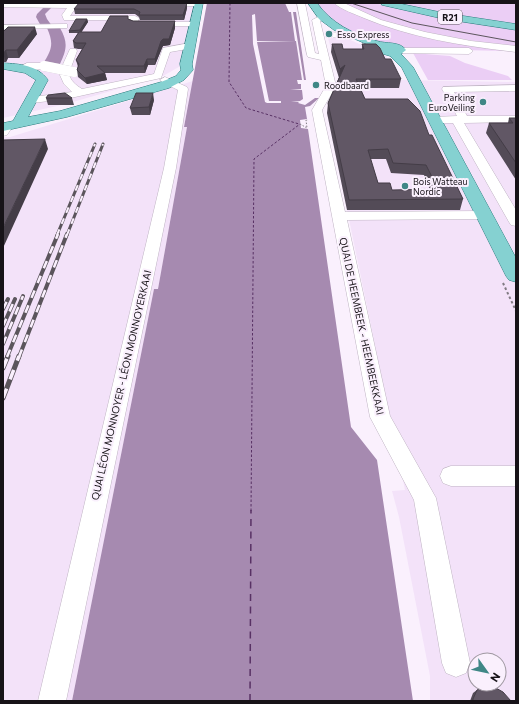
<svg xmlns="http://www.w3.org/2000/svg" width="519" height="704" font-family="Commissioner,sans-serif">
<rect width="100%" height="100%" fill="#faf0fd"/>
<path fill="#f3e2f9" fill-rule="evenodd" d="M198 3 184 64 163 76 66 104 3 118V4Z
M328 38H346L386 56 400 80 516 82V701H430V676L399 517 392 491 405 490 327 113 340 81ZM475 660H499V684H475Z
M193 81 184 126 187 127 158 289H154L72 701H3V137H10Z"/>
<path fill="#ebcef5" d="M314 3H336L394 27 516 51 408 49 376 43 332 23Z
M340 3H374L446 19 516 30V48L450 37 396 26 378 21Z
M393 3H516V25L478 20Z
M413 53 450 56 465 63 508 76 512 80H428Z"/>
<path fill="#a68ab0" d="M48 3 54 5 45 14 47 19 52 26H41L36 17 37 14Z
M207 3H285L289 12H296L306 80H297L298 84H301V89H290L302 90 303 99 300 101 291 102H299L298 103 305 105 315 98H319L310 106 305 107 307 119 300 120 301 128 308 129 351 427 377 460 413 701H72L154 289H158L187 127H184Z
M47 28H60C68 42 67 49 60 64H43C52 49 54 44 47 28Z"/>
<path fill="#faf0fd" d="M291 12H293L304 80H302L296 41 257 42 269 101H281V103H267L265 102 253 44 252 15 255 14 257 41H295Z"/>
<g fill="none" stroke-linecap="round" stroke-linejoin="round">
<path stroke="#583164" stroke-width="1" stroke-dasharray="2.5 2" stroke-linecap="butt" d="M230 3 229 82 246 108 299 124
M251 511 254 159 300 124"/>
<path stroke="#583164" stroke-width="1.5" stroke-dasharray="7 5.5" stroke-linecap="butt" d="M250 701 251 510"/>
<g stroke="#bfb4c3" stroke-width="1">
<path id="minor" d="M3 3H79L70 16H135L139 18 138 22H195L199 24 195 26H134L130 24 131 20H64L62 15 67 8 3 7Z
M160 3H202L203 4 199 6H160Z
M297 3H305L315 53 319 54 312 20 322 15 326 17 320 21 336 86 322 110 345 212 483 211 488 212 490 215 488 218 483 219 347 220 390 416 436 498 470 663 466 673 456 677 446 673 442 663 414 500 370 417 312 110 326 86 321 60 308 57 307 55Z
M334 3H344L381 20 425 32 471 41 516 46V52C464 46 412 38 364 18 355 14 342 10 334 3Z
M64 24H67V28L3 29V25Z
M329 32 356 34 360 37C355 42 333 39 328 34Z
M190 43 194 46 193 48 170 52 161 78 66 99 32 103 27 100 32 97 72 92 64 84 59 73 70 49H76L77 51 69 73C70 81 76 85 82 89L154 74 163 48Z
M400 48H469L473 51 469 54 397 53 396 51 397 49Z
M27 63H44L49 66C43 71 30 69 22 71L17 68Z
M165 77 187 87 188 89 176 168 66 701H38L164 168 178 90 162 82 160 80Z
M516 85V91L454 92 467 116H516V122L464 123 516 210V226L511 225 509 222 453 123H434L429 120 434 117 457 116 442 89 443 87Z
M7 123 13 126 7 135 3 136V124Z
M451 466H516V486H451L443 483 440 476 443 469Z"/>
</g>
<g stroke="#297b7c" stroke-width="1">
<path id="major" d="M195 3H203L192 64 193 70 184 80 169 88 67 117 3 131V123L13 121 36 80 25 73 3 69V63C20 64 37 65 48 80L28 117 60 111 161 82 176 76 181 70 180 64Z
M308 3H317C331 23 353 34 377 41 386 44 400 41 406 50L401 54 413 67 516 258V282L509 280 506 276 402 68 390 56 380 53 371 46 334 30 319 19Z
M381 3H397L444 13 516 24V30L444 19 382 5Z"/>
</g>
<path stroke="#817b83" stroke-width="1" stroke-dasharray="1.5 1.5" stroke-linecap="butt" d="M300 124 307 128 306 120H308"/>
<path stroke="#817b83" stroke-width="2" stroke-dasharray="2.5 2.5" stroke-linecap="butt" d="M503 283 516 311"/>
<use href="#minor" fill="#fff" fill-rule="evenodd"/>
<use href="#major" fill="#85d1d1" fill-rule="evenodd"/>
<path stroke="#5b555c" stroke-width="1" d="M351 3 412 23 516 42"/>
<g stroke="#5b555c" stroke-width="3">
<path id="rail-far2" d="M57 235 95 144
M67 235 103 144"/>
</g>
<g stroke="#5b555c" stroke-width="4">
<path id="rail-far1" d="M3 309 8 299
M3 326 15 299
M3 344 23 296
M7 357 58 234
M19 357 67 234"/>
</g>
<g stroke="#5b555c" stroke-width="5">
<path id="rail" d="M3 368 8 356
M3 398 19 356"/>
</g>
<use href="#rail-far2" stroke="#faf0fd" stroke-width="2" stroke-dasharray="6" stroke-linecap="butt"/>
<use href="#rail-far1" stroke="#faf0fd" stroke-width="2.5" stroke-dasharray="8" stroke-linecap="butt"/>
<use href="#rail" stroke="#faf0fd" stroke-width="3.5" stroke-dasharray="10" stroke-linecap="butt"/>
<g stroke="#bfb4c3" stroke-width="10" stroke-linecap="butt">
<path id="minor-bridge" d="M44 66 74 72"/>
</g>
<use href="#minor-bridge" stroke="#fff" stroke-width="10"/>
</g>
<path fill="#534b57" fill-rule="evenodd" d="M187 3V8L184 20H140L139 17 135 14H75L74 9Z
M87 19 88 22 81 32H101L129 19 133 21H175V28L170 45 163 46 162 48 155 65H148L145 73H105L107 80 87 84 78 77 77 70 78 67 76 60 82 49H78L74 48 73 41 78 33H69V31Z
M3 32 37 34 19 58H8L6 62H3Z
M332 44 343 49H362V44L385 59 401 79 399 88H360L365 99 429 135 463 199 460 210H347L327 113 328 103 339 77V78L331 52ZM370 159H386L391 173 424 175 430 190H392L378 183Z
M46 98H72L74 105H48Z
M154 100 150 115H132L130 108Z
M509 118H516V180L486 133 489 123H508Z
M477 690 511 701H470L473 693Z"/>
<path fill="#443d47" d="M187 3V8L184 20 183 15Z
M87 19 88 22 81 33 80 30Z
M175 21V28L170 45 163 46 162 48 155 65V59L161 41Z
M35 27 37 34 19 58 17 50Z
M6 50 8 58 6 62 3 54Z
M147 59 148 65 145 73 144 66Z
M345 65 344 74 339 78 340 69Z
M105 73 107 80 87 84 85 78Z
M153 93 154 100 150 115 149 107Z
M45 139 48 149 3 248V228Z"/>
<path fill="#615765" stroke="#443d47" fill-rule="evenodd" d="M79 3H187L183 15H139L140 12 134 9H74Z
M110 16H128V19L133 21H175L169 39H163L161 41 155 59H147L144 66H97L105 73 85 78 77 70 79 64 76 60 86 43H76L73 41 79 32H101Z
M76 19H87L80 30 69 31Z
M8 27H35L17 50H6L3 54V32Z
M332 44H342L343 49H364L362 44H376L380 48 385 59H391L401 79H356L365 99H408L420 111 429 135H432L463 199 349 200 328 103 345 65 340 69ZM388 149 393 163 426 165 438 189 392 190 390 183H378L368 150Z
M65 93 72 98H46L48 95Z
M136 93H153L149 107 130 108Z
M509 118H516V163L489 123H513Z
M45 139 3 228V140Z
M485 686 494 687 503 692 511 701H473V699L477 690Z"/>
<g fill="#3f8786" stroke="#faf0fd" stroke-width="1.5">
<circle cx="329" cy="34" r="4"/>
<circle cx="316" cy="85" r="4"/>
<circle cx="483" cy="102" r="4"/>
<circle cx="405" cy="186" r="4"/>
</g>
<g text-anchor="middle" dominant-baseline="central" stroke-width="4" stroke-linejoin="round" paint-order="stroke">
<rect fill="#faf0fd" stroke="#5b555d" stroke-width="1" x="438" y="10" width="24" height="14" rx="3"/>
<g font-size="9" font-weight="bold" fill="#171318">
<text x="450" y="17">R21</text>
</g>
<g font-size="9" fill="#171318" stroke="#faf0fd" text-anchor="start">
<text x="337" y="34">Esso Express</text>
<text x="324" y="85">Roodbaard</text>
<text x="475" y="97" text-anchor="end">Parking<tspan x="475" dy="10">EuroVeiling</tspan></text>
<text x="413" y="181">Bois Watteau<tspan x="413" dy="10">Nordic</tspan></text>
</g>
<g font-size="10" fill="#171318" stroke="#faf0fd">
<text transform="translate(362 326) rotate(78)">QUAI DE HEEMBEEK - HEEMBEEKKAAI</text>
<text transform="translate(121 385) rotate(-77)">QUAI LÉON MONNOYER - LÉON MONNOYERKAAI</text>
</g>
</g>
<rect width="519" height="704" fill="none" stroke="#171318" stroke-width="8"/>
<g transform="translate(487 672) rotate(123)"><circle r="19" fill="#faf0fd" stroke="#9f98a1"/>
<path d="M0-3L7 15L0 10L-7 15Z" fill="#3f8786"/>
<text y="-6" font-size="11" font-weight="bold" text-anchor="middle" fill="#171318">N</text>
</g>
</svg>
